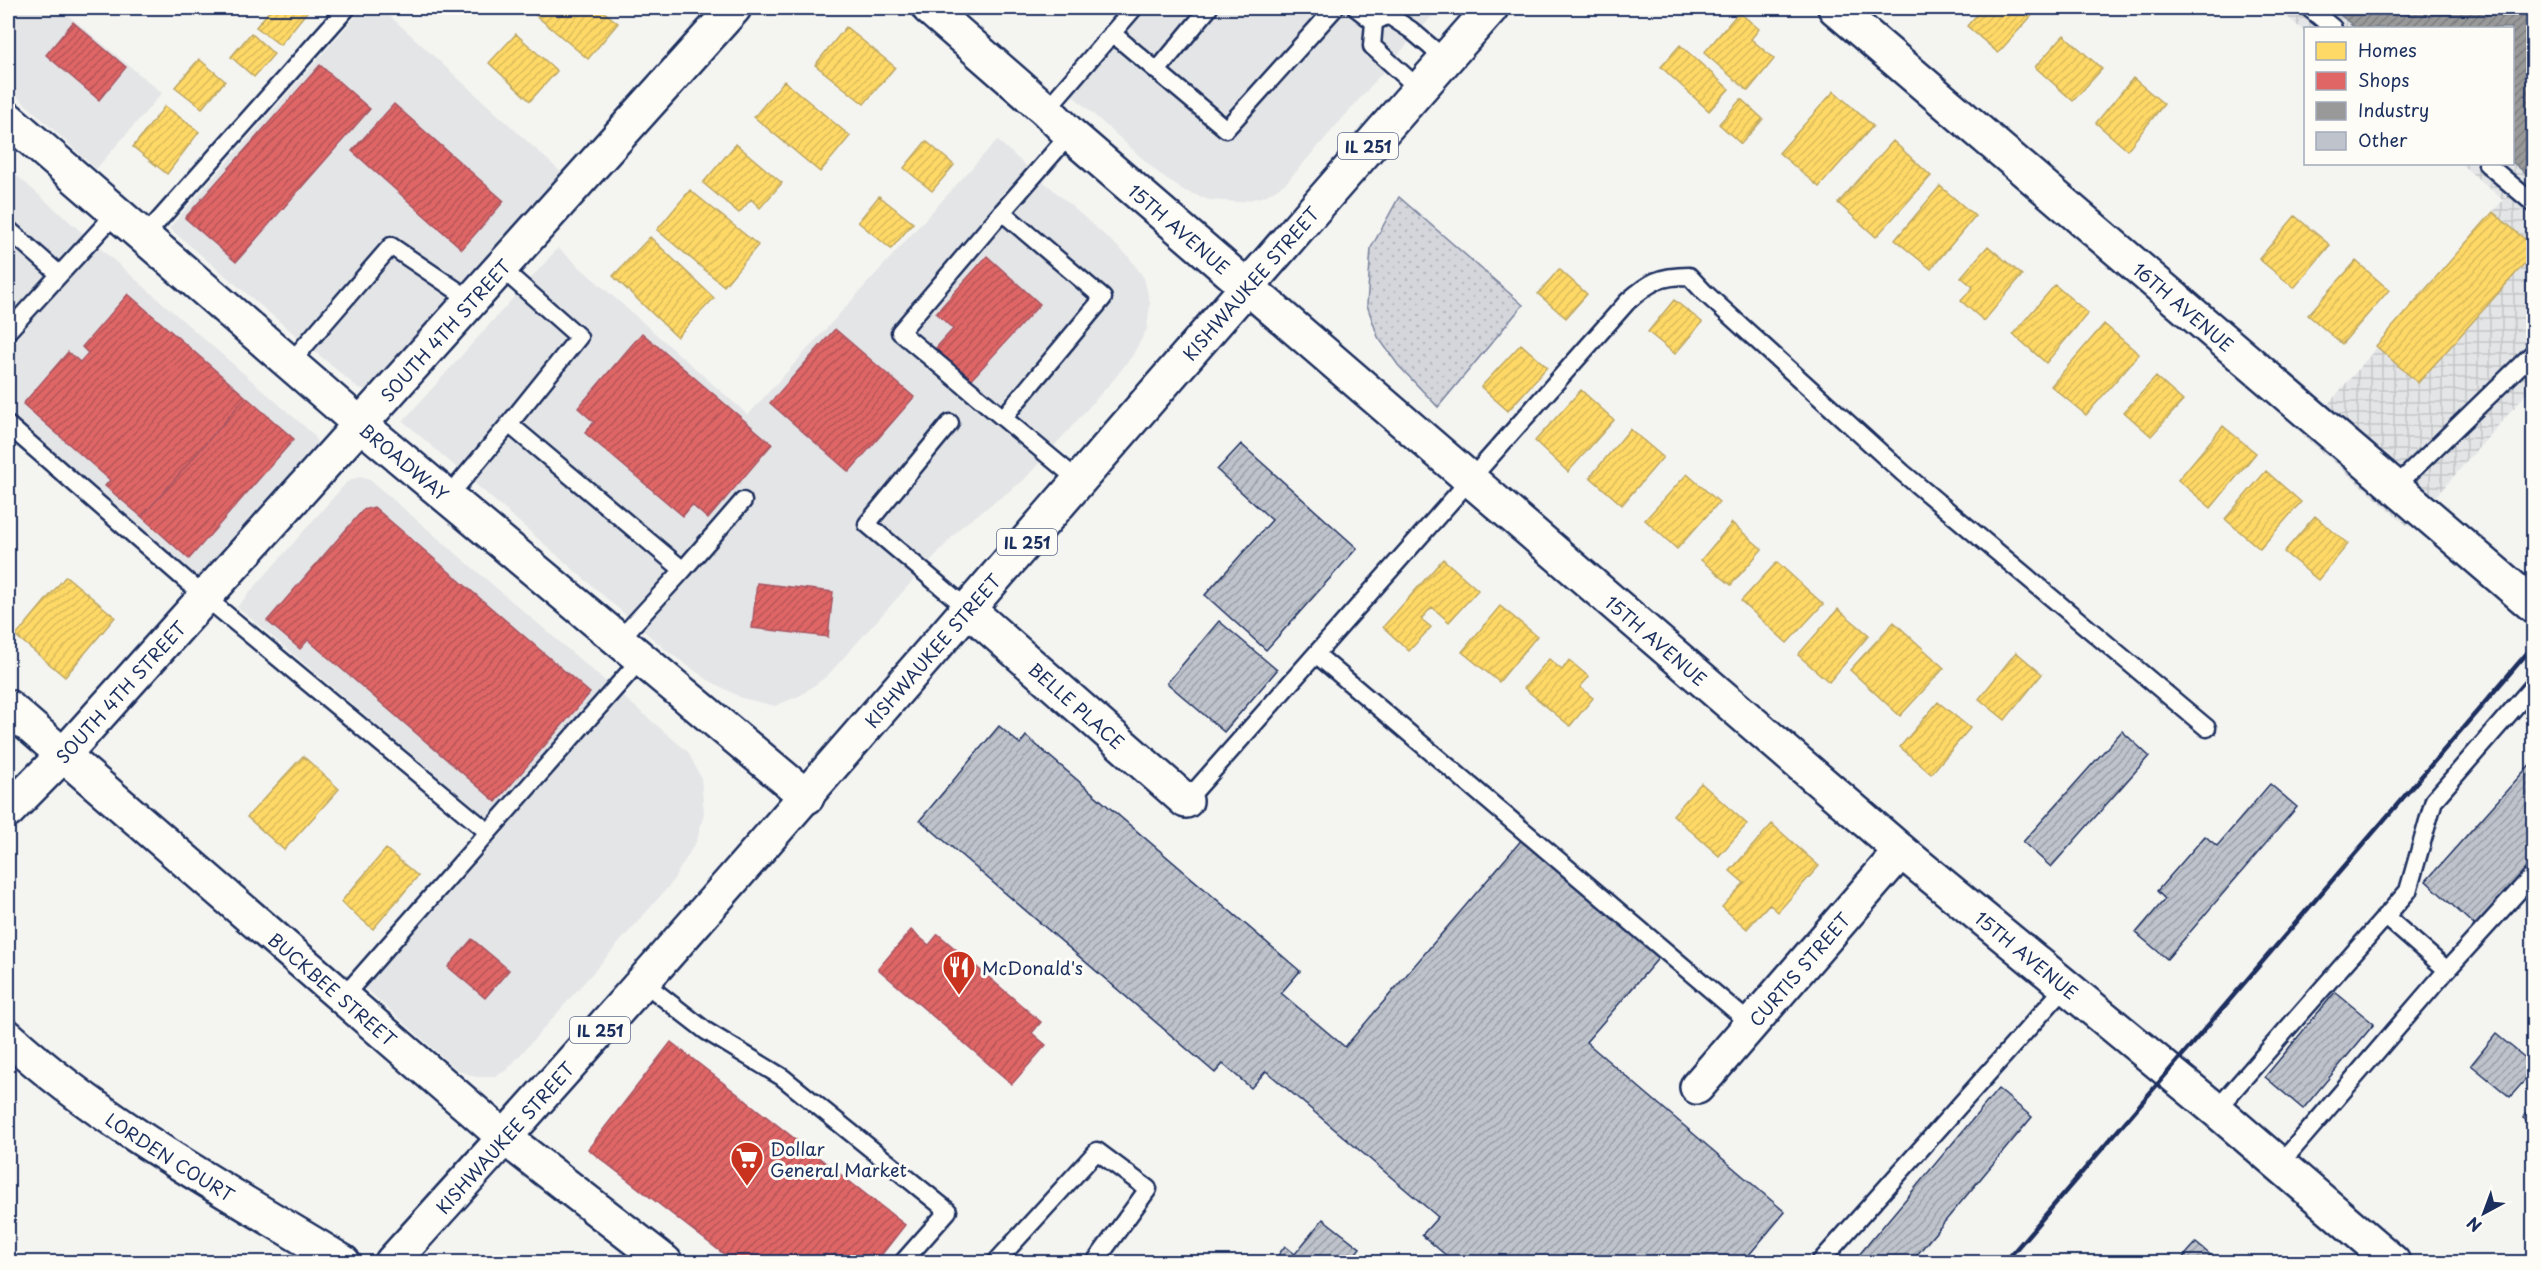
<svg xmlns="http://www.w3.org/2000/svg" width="2541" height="1270" font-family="'Playpen Sans',sans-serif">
<defs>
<pattern id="industrial-grid" width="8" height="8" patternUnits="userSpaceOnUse" patternTransform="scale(1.5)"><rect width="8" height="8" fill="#e4e5e6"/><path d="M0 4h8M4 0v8" fill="none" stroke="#c3c5c8"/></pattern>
<pattern id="grass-dots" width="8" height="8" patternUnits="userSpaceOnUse" patternTransform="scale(1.5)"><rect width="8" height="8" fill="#d4d6db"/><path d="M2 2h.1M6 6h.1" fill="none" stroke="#b5b8be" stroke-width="1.8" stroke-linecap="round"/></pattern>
<pattern id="homes-hatch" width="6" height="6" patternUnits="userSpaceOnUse" patternTransform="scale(1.5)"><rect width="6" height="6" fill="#ffd966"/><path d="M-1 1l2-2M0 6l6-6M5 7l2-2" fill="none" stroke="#dabb5b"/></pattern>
<pattern id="shops-hatch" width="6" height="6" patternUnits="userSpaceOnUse" patternTransform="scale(1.5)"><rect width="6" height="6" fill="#e06666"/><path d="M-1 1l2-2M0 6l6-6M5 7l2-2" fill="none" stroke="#b55457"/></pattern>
<pattern id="industry-hatch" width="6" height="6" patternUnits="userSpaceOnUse" patternTransform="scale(1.5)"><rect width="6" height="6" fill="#999"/><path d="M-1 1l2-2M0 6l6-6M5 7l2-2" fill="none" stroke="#7c7d80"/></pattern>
<pattern id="building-hatch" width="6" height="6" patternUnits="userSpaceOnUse" patternTransform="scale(1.5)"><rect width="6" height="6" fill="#bfc3cc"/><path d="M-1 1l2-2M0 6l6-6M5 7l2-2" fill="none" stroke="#9a9fa9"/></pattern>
</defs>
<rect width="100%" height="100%" fill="#f4f4f1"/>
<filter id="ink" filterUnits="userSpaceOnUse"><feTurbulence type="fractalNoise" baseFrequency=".0167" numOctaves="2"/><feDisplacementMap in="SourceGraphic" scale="12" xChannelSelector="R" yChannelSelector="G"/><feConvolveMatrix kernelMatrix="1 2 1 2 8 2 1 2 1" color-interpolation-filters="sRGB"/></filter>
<g filter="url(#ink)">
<path fill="#e4e5e6" d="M8 8H59L162 93 96 169 8 88Z
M363 8H381L564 175 370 390 358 388 169 228Z
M1146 8H1439L1286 183 1265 196 1239 202 1209 200 1185 191 1162 176 1071 94Z
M997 140 1128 256 1144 278 1150 303 1147 329 1132 356 1115 378 1023 481 962 526 827 676 801 695 775 706 742 698 708 680 667 651 403 421 558 248 748 415Z
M8 168 314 435 319 448 201 579 8 413Z
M359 477 370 480 688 752 701 778 704 813 697 840 670 885 507 1070 493 1077H476L457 1070 364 987 504 832 237 607 347 482Z"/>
<path fill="url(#industrial-grid)" d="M2277 8H2533V386L2409 527 2302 435 2503 200 2461 164H2512V28H2306L2305 32Z"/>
<path fill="url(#grass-dots)" stroke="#78829c" stroke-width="1.5" d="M1399 197 1523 305 1438 407 1398 365 1378 337 1367 305 1371 248Z"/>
<path fill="url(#homes-hatch)" stroke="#bba664" stroke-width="1.5" d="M272 8H310L280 45 256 27Z
M527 8H599L618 23 588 59Z
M1983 8H2030L2035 12 1998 53 1967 26Z
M1739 12 1759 29 1751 39 1774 59 1748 91 1704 53Z
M846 27 895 67 864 104 815 65Z
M251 33 274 54 254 77 231 57Z
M516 34 557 71 530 101 489 63Z
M2064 35 2102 69 2073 101 2035 67Z
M1680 45 1729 89 1709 111 1661 67Z
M199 59 225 81 202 108 175 87Z
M2133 78 2164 104 2127 150 2096 123Z
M784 81 850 136 820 172 754 117Z
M1834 91 1873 126 1819 187 1779 153Z
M1741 99 1763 119 1741 144 1719 124Z
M165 106 199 132 167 174 133 147Z
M926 141 954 165 932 191 904 168Z
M1893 141 1931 176 1876 237 1838 203Z
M736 144 782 183 760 208 751 199 739 213 703 183Z
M1940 186 1975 216 1931 269 1895 240Z
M690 190 758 245 724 286 657 230Z
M879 196 913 223 891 249 858 222Z
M2493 212 2534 247V253L2418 383 2376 346Z
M2295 216 2330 245 2294 288 2259 259Z
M650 237 714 298 677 337 613 276Z
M1988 246 2022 275 1984 321 1961 301 1973 287 1961 277Z
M2356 261 2389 290 2342 344 2308 315Z
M1559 269 1587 294 1566 318 1538 294Z
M2055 285 2088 313 2046 363 2013 334Z
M1674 300 1702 322 1675 354 1648 332Z
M2104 324 2139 354 2086 415 2051 386Z
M1521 344 1547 367 1508 411 1481 387Z
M2156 377 2183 401 2151 436 2124 412Z
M1581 390 1614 420 1568 472 1535 441Z
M2223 426 2256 453 2211 508 2178 480Z
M1630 429 1663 457 1622 505 1590 477Z
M2266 471 2301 502 2260 549 2225 519Z
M1687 474 1719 502 1677 549 1645 520Z
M2315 516 2348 544 2318 580 2284 552Z
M1732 523 1762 549 1731 585 1701 560Z
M1443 559 1478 590 1449 622 1432 607 1421 619 1431 627 1409 651 1383 627Z
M1777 562 1823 604 1787 643 1741 601Z
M66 576 115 617 65 677 16 636Z
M1500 606 1537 636 1499 682 1462 652Z
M1838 609 1869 635 1829 682 1798 655Z
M1894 622 1944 668 1900 716 1850 670Z
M2016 652 2042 674 2005 720 1979 699Z
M1549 659 1562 670 1569 660 1589 677 1580 687 1593 698 1570 726 1524 688Z
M1938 702 1970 728 1931 774 1900 747Z
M303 756 339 789 284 850 247 817Z
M1701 783 1747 824 1719 856 1673 815Z
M1772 824 1819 866 1778 912 1769 904 1747 929 1722 907 1744 883 1730 871Z
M386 849 418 876 373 929 341 902Z"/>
<path fill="url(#shops-hatch)" stroke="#a55664" stroke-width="1.5" d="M73 22 126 67 99 100 46 55Z
M320 65 370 109 236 262 185 218Z
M394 104 504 201 462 249 352 151Z
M987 256 1040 304 970 381 935 349 953 329 936 313Z
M128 294 246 397 142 517 105 486 110 480 23 404 68 352 80 362 88 353 82 347Z
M835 329 914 397 849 472 770 403Z
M642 333 772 444 708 519 692 505 683 516 585 433 594 422 578 408Z
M246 397 294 439 189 559 142 517Z
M374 507 590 693 496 802 308 640 300 649 267 621 363 510Z
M757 583 833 592 828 637 752 628Z
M911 930 929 945 938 934 1041 1022 1032 1033 1046 1045 1012 1084 878 969Z
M472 939 509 970 485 998 448 967Z
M671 1042 905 1225 876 1262H734L588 1149Z"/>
<path fill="url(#industry-hatch)" stroke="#737987" stroke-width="1.5" d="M2332 8H2534V180L2512 162V28H2356Z"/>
<path fill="url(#building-hatch)" stroke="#1b2f5e" stroke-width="1.5" d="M1241 444 1357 548 1266 650 1205 595 1272 520 1217 470Z
M1219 621 1277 670 1224 732 1167 683Z
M999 726 1020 744 1026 736 1300 971 1281 993 1345 1047 1524 837 1661 955 1586 1042 1785 1212 1743 1262H1454L1422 1235 1438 1217 1266 1071 1251 1088 1223 1064 1215 1073 920 820Z
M2122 731 2149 756 2051 867 2023 842Z
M2534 760V860L2475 926 2426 881Z
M2270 784 2297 807 2167 959 2136 933 2165 899 2157 891 2205 836 2217 846Z
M2335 992 2374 1024 2303 1109 2265 1077Z
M2496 1034 2534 1065V1070L2510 1097 2471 1065Z
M1998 1089 2032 1117 1911 1262H1853Z
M2534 1106V1127L2523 1118Z
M1323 1219 1360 1248 1349 1262H1273L1285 1246 1295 1254Z
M2196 1243 2219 1262H2179Z"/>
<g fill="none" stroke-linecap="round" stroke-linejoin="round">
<g stroke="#1b2f5e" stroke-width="21">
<path id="lane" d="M1356 8 1374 22
M2309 8 2333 28
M1374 22 1388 15 1411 30 1445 59
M1374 22 1372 46 1418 88
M1112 33 1226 129 1335 8
M1157 71 1209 8
M1046 110 1134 8
M2487 164 2534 204
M1002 212 1070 134
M8 229 59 274
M144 237 347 8
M501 268 579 337 509 424
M8 331 116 213
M290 363 391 246 471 300
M1003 418 1103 298 1002 212 900 332 1079 481
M950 423 867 524 969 610
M8 425 205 597 488 832
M2395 487 2534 352
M448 497 509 424 683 570 619 640
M683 570 743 501
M1317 655 1751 1024
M1186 801 1628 301C1650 282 1659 276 1689 276L1705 293 1903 473 2207 728
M2385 916 2447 970
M643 982 706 1031 782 1077 948 1211 903 1262
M343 997 641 659
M2216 1110 2408 891 2434 800 2534 685
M2280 1164 2447 970 2534 874
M996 1262 1097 1151 1148 1189 1095 1262
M1820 1262 2066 986"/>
</g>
<g stroke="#1b2f5e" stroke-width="38">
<g id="street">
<path id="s1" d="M1835 8 2534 606"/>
<path id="s2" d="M969 610 1186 801"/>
<path id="s3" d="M8 707 505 1138 665 1262"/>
<path id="s4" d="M8 811 64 754 734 8"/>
<path id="s5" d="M8 1037C108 1128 229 1192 343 1262"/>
<path id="s6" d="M1697 1087 1901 851"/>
</g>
</g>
<g stroke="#1b2f5e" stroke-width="38">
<g id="secondary">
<path id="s7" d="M929 8 1046 110 1070 134 1901 851 2216 1110 2393 1262"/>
<path id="s8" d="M8 119 360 424 807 797"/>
</g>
</g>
<g stroke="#1b2f5e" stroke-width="38">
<g id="primary">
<path id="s9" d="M392 1262C766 851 1123 424 1491 8"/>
</g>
</g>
<use href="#lane" stroke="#fdfcf7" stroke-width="16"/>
<use href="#street" stroke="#fdfcf7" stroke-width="33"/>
<use href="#secondary" stroke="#fdfcf7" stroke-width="33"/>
<use href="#primary" stroke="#fdfcf7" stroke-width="33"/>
<path stroke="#1b2f5e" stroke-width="4.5" d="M2005 1262 2534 645"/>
</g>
</g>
<defs>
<g id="restaurant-pin" transform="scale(1.725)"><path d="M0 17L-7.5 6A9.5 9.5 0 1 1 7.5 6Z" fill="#c8321e" stroke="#fdfcf7"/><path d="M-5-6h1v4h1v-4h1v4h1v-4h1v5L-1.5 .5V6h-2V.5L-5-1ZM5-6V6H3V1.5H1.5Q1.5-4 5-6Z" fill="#fff"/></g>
<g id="supermarket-pin" transform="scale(1.725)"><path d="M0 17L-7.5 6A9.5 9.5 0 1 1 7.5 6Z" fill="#c8321e" stroke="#fdfcf7"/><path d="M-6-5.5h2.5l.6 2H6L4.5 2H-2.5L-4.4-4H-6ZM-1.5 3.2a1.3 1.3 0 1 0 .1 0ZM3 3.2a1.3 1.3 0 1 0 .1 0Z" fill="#fff"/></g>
</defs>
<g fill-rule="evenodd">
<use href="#restaurant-pin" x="959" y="967"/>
<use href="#supermarket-pin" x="747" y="1158"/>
</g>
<g text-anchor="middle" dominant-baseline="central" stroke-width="6" stroke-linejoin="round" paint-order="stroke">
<g fill="#fdfcf7" stroke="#5f6c8c" stroke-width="1.5">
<rect x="1338" y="133" width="60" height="26" rx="4.5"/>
<rect x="997" y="529" width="60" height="26" rx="4.5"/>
<rect x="570" y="1017" width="60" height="26" rx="4.5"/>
</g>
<g font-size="16" font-weight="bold" fill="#1b2f5e">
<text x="1368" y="146">IL 251</text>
<text x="1027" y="542">IL 251</text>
<text x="600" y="1030">IL 251</text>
</g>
<g font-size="18" fill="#1b2f5e" stroke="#fdfcf7">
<text stroke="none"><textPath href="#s7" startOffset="334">15TH AVENUE</textPath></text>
<text stroke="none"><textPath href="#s9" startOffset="1302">KISHWAUKEE STREET</textPath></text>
<text stroke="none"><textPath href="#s1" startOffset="459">16TH AVENUE</textPath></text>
<text stroke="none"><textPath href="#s4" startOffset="650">SOUTH 4TH STREET</textPath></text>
<text stroke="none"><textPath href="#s8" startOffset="524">BROADWAY</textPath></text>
<text stroke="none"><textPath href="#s7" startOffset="964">15TH AVENUE</textPath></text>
<text stroke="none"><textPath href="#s9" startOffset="816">KISHWAUKEE STREET</textPath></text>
<text stroke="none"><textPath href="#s4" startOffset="164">SOUTH 4TH STREET</textPath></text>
<text stroke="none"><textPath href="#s2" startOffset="144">BELLE PLACE</textPath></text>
<text stroke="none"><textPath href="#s7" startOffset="1450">15TH AVENUE</textPath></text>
<text stroke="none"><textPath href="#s6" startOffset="156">CURTIS STREET</textPath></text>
<text stroke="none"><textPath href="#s3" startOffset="430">BUCKBEE STREET</textPath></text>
<text stroke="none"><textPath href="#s9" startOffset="168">KISHWAUKEE STREET</textPath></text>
<text stroke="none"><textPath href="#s5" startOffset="202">LORDEN COURT</textPath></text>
</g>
<g font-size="18" fill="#1b2f5e" stroke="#fdfcf7" text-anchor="start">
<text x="982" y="967">McDonald's</text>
<text x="770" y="1148">Dollar<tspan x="770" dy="21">General Market</tspan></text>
</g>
</g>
<rect width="2541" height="1270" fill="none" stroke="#fdfcf7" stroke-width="30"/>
<rect x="15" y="15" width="2511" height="1240" fill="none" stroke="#1b2f5e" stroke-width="2" filter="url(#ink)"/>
<rect x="2304" y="27" width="210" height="138" fill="#fdfcf7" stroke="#a3aaba" stroke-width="1.5"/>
<rect x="2316" y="42" width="30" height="18" fill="#ffd966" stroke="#a3aaba" stroke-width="1.5"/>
<text x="2358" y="57" font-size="18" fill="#1b2f5e">Homes</text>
<rect x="2316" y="72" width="30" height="18" fill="#e06666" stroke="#a3aaba" stroke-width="1.5"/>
<text x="2358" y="87" font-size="18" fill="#1b2f5e">Shops</text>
<rect x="2316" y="102" width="30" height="18" fill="#999999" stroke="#a3aaba" stroke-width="1.5"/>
<text x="2358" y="117" font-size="18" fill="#1b2f5e">Industry</text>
<rect x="2316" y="132" width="30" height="18" fill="#bfc3cc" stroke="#a3aaba" stroke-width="1.5"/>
<text x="2358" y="147" font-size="18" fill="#1b2f5e">Other</text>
<g transform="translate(2484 1213) rotate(221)" stroke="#fdfcf7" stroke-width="4.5" paint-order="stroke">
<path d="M0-4.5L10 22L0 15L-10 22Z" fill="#1b2f5e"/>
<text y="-9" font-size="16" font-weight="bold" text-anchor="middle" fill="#1b2f5e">N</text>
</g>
</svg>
